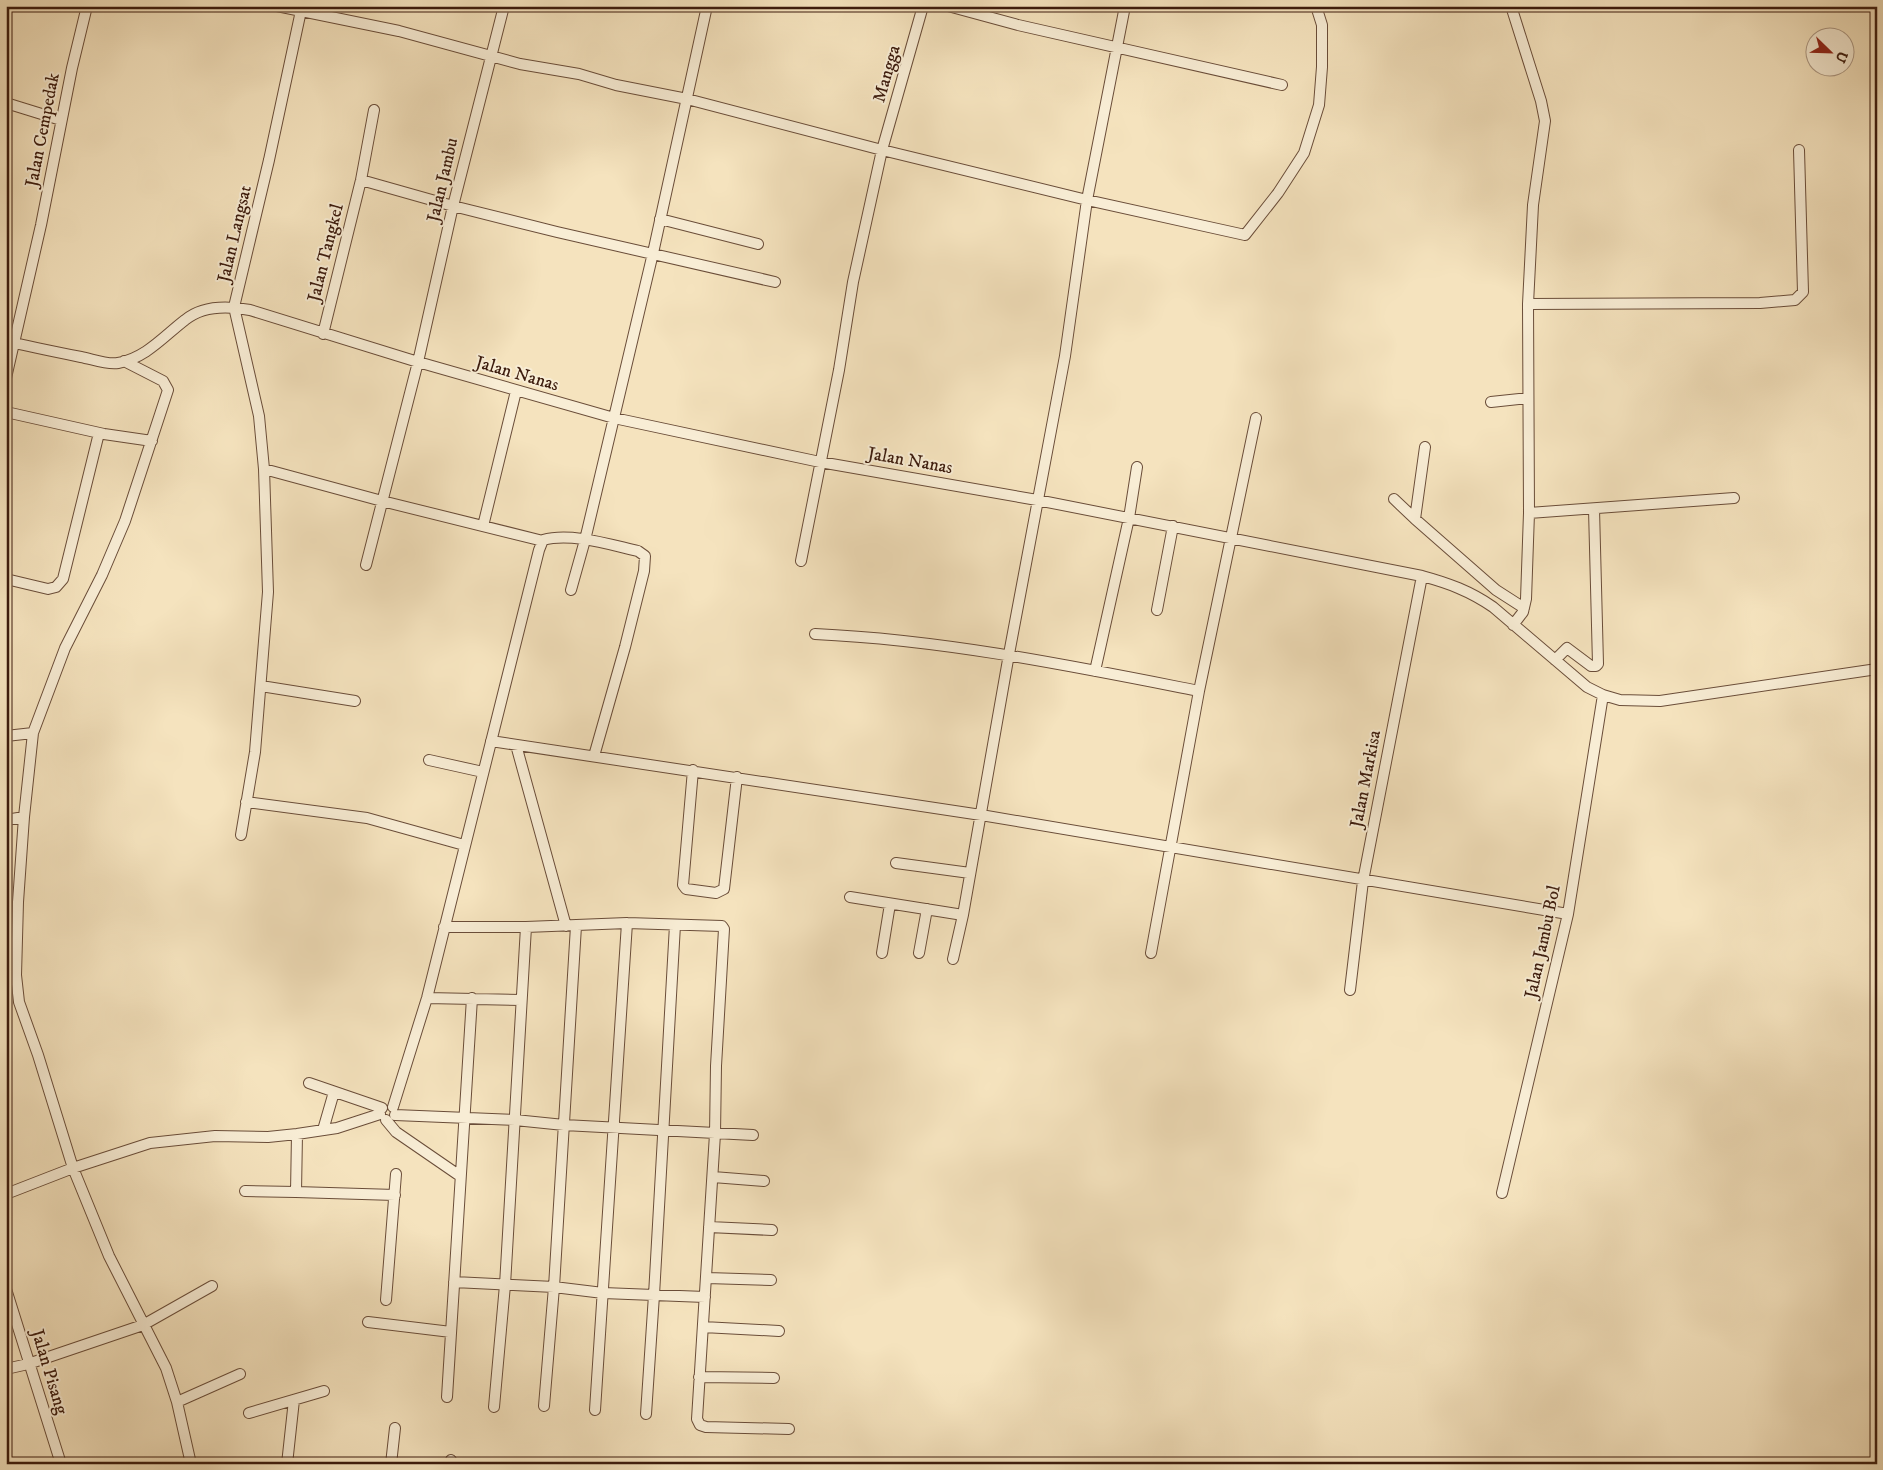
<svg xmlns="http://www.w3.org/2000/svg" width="1883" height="1470" font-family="'IM FELL DW Pica',serif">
<rect width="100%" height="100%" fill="#f5e3be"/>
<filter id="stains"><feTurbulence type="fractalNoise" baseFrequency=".004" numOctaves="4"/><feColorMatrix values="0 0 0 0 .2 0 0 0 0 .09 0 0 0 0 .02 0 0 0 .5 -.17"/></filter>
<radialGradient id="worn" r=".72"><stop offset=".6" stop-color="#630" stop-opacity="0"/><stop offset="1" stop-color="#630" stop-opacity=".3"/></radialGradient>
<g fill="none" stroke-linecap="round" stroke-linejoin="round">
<g stroke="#6a4d39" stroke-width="12">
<path id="minor" d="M277 6 399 31 520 64 579 74 616 85 687 99 882 150 1087 200 1245 235 1278 193 1304 153 1319 105 1322 67V25L1316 6
M948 6 1018 25 1282 85
M1511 6 1541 101 1545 121 1533 205 1528 304 1529 513 1526 599 1523 612 1513 625
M6 103 61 120
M361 180 453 206 557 232 775 282
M660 219 758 244
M1528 304 1760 303 1795 300 1803 292 1799 150
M323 334 361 180 374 110
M6 341C31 347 56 352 81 357 92 359 107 365 118 363 146 358 164 336 185 320 203 305 229 306 250 310L418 362 614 418 820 462 1037 500 1422 576C1448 583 1470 591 1493 607L1587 687 1603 695 1620 700 1660 701 1877 669
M124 361 163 381 168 390 125 521 102 575 65 648 33 733 24 817 18 902 16 975 19 1002 38 1055 73 1168 109 1256 166 1368 177 1402 191 1464
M6 378 41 225 72 68 87 6
M1491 402 1528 398
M6 412 104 434 152 441
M1425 447 1415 519 1496 590 1524 608
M264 469 382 501 543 541
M1394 499 1415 519
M1529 513 1734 498
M483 526 516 391
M801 561 839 370 853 282 882 150 923 6
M366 565 418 362 453 206 504 6
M6 579 48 589 56 587 63 579 99 433
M571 590 585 540 653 253 707 6
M1157 610 1173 526
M815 634C945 640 1072 666 1199 691
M1555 660 1567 648 1591 666H1596L1598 664 1594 509
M1095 671 1129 518 1137 467
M261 686 355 701
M6 736 33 733
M491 741 981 815 1568 914
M516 745 566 926
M429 760 483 772
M693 770 683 885 686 889 716 893 724 889 737 777
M246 802 367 818 464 845
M6 820 24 817
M241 835 255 752 268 592 264 469 259 416 234 307 269 160 302 6
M896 863 970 873
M850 897 963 915
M444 927H526
M882 953 890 904
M919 953 927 909
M1151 953 1199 691 1256 418
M953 959 963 915 1009 654 1065 356 1087 200 1125 6
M1350 990 1363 881 1422 576
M427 998 521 1000
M309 1083 382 1108
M393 1107 427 998 539 550 543 540C571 532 611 545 638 551L645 556 644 571 625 647 594 756
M395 1115 515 1120 564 1125 753 1135
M386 1120 396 1132 460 1176
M323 1130 334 1092
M713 1177 764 1181
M245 1191 296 1192 297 1134
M296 1192 395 1195
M1502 1193 1568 914 1603 695
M6 1194 73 1168 150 1143 215 1136 268 1137 297 1134 337 1128 380 1114
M709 1227 772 1230
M707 1278 771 1280
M454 1282 554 1287 603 1293 705 1297
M6 1289 61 1464
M386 1300 396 1174
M368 1322 451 1332
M703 1327 779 1331
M6 1369 28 1364 143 1325 212 1286
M699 1377 774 1378
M447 1397 472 998
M177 1402 240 1374
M544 1406 554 1287 576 926
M494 1407 505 1285 526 927 627 923 722 926 724 929 716 1066 715 1134 697 1419 700 1425 706 1427 789 1429
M595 1410 627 923
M249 1413 324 1391
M646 1414 654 1295 675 925
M287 1464 294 1400
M391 1464 395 1428
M450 1464 451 1460"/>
</g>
<use href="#minor" stroke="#f8edd5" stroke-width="10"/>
</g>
<g text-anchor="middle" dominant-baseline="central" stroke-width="4" stroke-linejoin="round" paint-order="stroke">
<g font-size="18" fill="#3c1b0d" stroke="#f8edd5">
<text transform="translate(887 74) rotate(-74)">Mangga</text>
<text transform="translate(43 130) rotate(-79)">Jalan Cempedak</text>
<text transform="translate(443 180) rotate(-77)">Jalan Jambu</text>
<text transform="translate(235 234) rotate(-77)">Jalan Langsat</text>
<text transform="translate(326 253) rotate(-76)">Jalan Tangkel</text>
<text transform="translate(517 374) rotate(16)">Jalan Nanas</text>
<text transform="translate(910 461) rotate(10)">Jalan Nanas</text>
<text transform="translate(1366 779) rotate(-79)">Jalan Markisa</text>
<text transform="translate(1543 942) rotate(-78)">Jalan Jambu Bol</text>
<text transform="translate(49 1372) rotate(73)">Jalan Pisang</text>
</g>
</g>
<rect width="1883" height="1470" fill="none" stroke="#f5e3be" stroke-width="25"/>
<rect x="8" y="8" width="1868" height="1455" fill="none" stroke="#3c1b0d" stroke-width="2.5"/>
<rect x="12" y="12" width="1858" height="1445" fill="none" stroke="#3c1b0d"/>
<g transform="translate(1830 52) rotate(113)"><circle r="24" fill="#f8edd5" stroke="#ad9985"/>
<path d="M0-4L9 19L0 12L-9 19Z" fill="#8f2418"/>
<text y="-8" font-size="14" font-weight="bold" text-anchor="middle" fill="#3c1b0d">U</text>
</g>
<rect width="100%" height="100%" filter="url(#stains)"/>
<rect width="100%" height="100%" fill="url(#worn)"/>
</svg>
